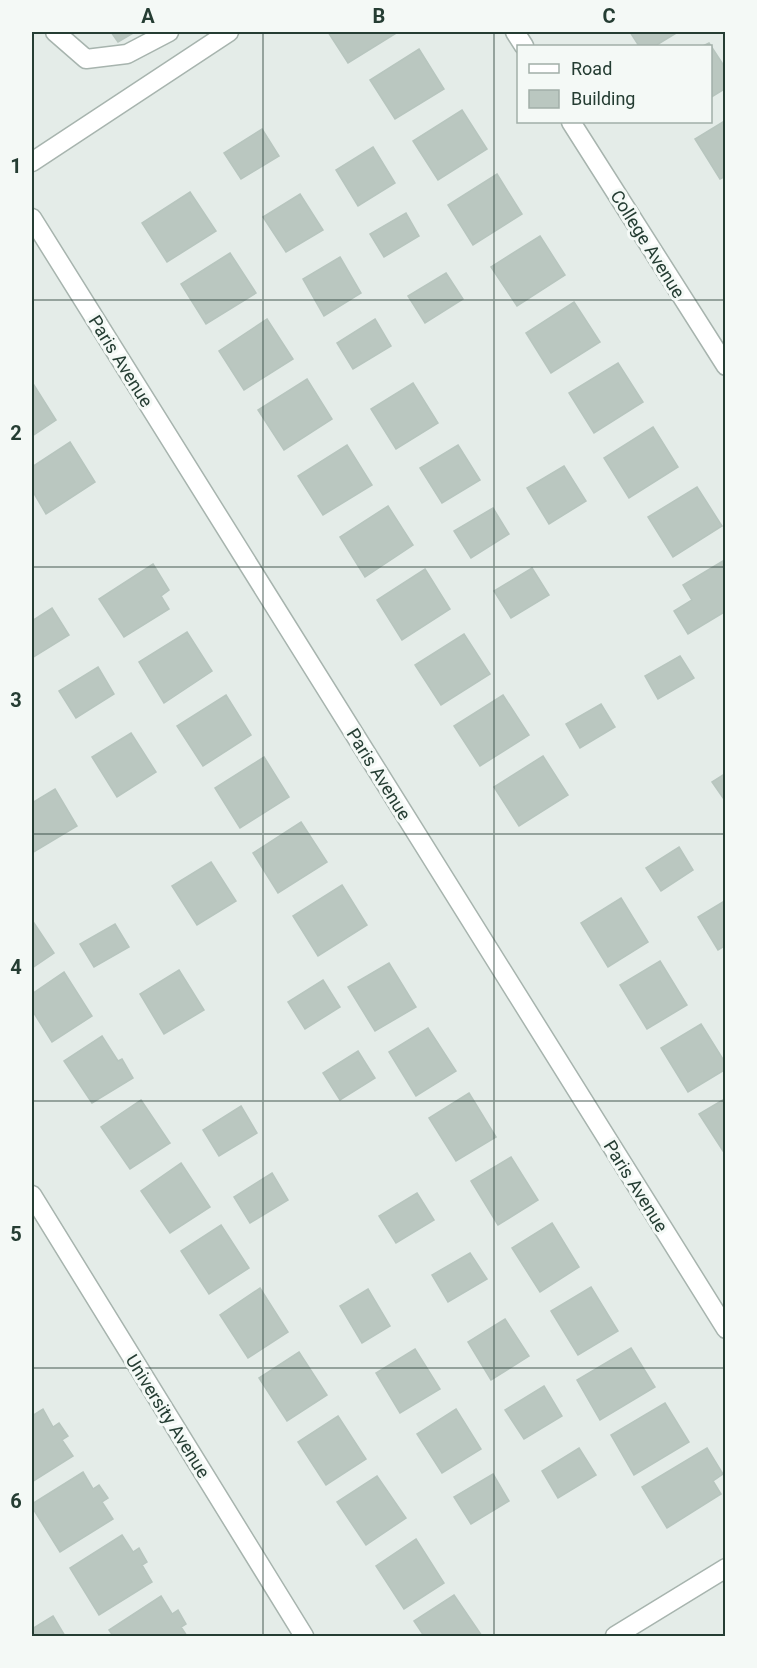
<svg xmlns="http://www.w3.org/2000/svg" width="757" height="1668" font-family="Roboto,sans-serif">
<rect width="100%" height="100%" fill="#e4ece8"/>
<path fill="#bac7c0" stroke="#b7c5be" stroke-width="1.5" d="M111 32H135L118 42Z
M328 32H398L348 63Z
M630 32H678L655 46H639Z
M709 43 726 69V88L710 98V46H703Z
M419 49 444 89 395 119 370 80Z
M462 110 487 149 438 180 413 141Z
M726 120V176L720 179 695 139Z
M262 129 279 156 241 179 224 153Z
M373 147 395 183 358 206 336 170Z
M497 174 522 214 473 245 448 205Z
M190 192 216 231 167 262 142 223Z
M300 194 323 230 286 252 263 217Z
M406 213 419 236 384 257 370 234Z
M540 236 565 275 517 306 491 267Z
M230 253 256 293 206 324 181 284Z
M340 257 361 293 324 316 303 279Z
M446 273 463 299 425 323 408 296Z
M574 302 600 342 551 373 526 333Z
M267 319 293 359 244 390 219 351Z
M375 319 391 346 353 369 337 343Z
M618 363 643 402 594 433 569 393Z
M307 379 332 419 284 450 258 410Z
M32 382 56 420 32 436Z
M413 383 438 423 396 449 371 409Z
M653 427 678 467 629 498 604 458Z
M70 442 95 482 46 514 32 490V467Z
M347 445 372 485 323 515 298 476Z
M458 445 480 480 442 503 420 468Z
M564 466 586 501 549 524 527 488Z
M697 487 722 526 673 557 648 517Z
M388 506 413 545 365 577 340 537Z
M493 508 509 534 471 558 454 531Z
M726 559V611L688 634 674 611 692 600 683 585Z
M153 564 169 590 161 596 169 609 124 637 99 599Z
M532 568 549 595 511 618 494 591Z
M425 569 450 609 402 640 377 600Z
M52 608 69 635 32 658V621Z
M187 632 212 671 164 703 139 662Z
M464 634 490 674 441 705 415 665Z
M680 656 694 678 658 699 645 676Z
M98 667 114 694 76 718 59 691Z
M226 695 251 735 203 766 177 726Z
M503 695 529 735 480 766 454 726Z
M601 704 615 727 580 748 566 724Z
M131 733 156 772 117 797 92 757Z
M543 756 568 795 519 826 494 787Z
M264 757 289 797 240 828 215 788Z
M726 773V802L712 782Z
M55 789 77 826 32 853V803Z
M301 822 327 862 278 893 253 853Z
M679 847 693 870 661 891 646 868Z
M211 862 236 901 197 925 172 886Z
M342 885 367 925 318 956 293 916Z
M621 898 648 942 608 967 581 923Z
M726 900V945L718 950 698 917Z
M32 920 54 953 32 968Z
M115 924 129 947 94 967 80 944Z
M660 961 687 1005 647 1029 620 985Z
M389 963 416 1007 375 1031 348 987Z
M179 970 204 1010 164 1034 140 994Z
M64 972 92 1016 52 1042 32 1010V994Z
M323 980 340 1007 305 1029 288 1002Z
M701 1024 726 1064V1069L688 1092 661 1048Z
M428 1028 456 1071 416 1096 389 1052Z
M102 1036 118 1061 122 1059 133 1078 92 1103 64 1061Z
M358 1051 375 1078 340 1100 323 1073Z
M469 1093 496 1137 456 1161 429 1118Z
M726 1098V1154H725L699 1114Z
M141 1100 170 1143 130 1169 101 1127Z
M241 1106 257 1133 219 1156 203 1130Z
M511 1157 538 1200 498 1225 471 1181Z
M181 1163 210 1207 170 1233 141 1191Z
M272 1173 288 1200 250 1223 234 1197Z
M417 1193 434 1220 396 1243 379 1216Z
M552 1223 579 1267 540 1292 512 1248Z
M221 1225 249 1268 209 1294 181 1251Z
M470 1253 487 1279 448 1302 432 1275Z
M591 1287 618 1331 578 1355 551 1311Z
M260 1288 288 1332 248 1358 220 1315Z
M368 1289 390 1326 362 1343 340 1306Z
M505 1319 529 1356 491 1380 468 1342Z
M631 1348 655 1387 600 1420 577 1380Z
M415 1349 440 1389 400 1413 376 1373Z
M299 1352 327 1395 287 1421 259 1378Z
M544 1386 562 1416 524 1439 505 1410Z
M665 1403 689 1442 634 1475 611 1435Z
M43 1409 53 1427 59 1423 68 1436 62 1440 73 1456 32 1482V1416Z
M456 1409 481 1449 442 1473 417 1434Z
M338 1416 366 1459 326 1485 298 1442Z
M579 1448 596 1475 558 1498 542 1471Z
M707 1448 723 1474 713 1481 721 1494 667 1528 642 1487Z
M83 1472 93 1489 99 1485 108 1498 102 1502 113 1519 60 1552 32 1507V1504Z
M493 1474 509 1501 471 1524 454 1497Z
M377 1476 406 1518 366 1545 337 1502Z
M122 1535 133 1552 139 1548 147 1562 142 1565 152 1582 99 1615 70 1568Z
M416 1539 444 1583 404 1609 376 1566Z
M454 1595 482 1636H424L414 1621Z
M161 1596 172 1614 178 1610 186 1624 181 1627 187 1636H113L109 1630Z
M53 1616 65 1636H32V1629Z"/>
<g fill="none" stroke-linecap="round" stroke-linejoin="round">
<g stroke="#a7b4ae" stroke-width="21">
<path id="lane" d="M55 32 86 59 127 54 169 32
M32 162 229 32"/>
</g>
<g stroke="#a7b4ae" stroke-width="21">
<path id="street" d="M515 32 524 46
M571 122 726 366
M32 218 726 1329
M32 1195 304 1636
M615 1636 726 1568"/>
</g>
<use href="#lane" stroke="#fff" stroke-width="18"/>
<use href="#street" stroke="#fff" stroke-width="18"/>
</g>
<path fill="none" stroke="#253d33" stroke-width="1.5" stroke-opacity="0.55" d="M263 32V1636M494 32V1636M32 300H726M32 567H726M32 834H726M32 1101H726M32 1368H726"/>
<g text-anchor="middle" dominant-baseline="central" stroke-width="6" stroke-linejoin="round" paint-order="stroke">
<g font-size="18" fill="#253d33" stroke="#f4f9f6">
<text transform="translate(648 244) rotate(58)">College Avenue</text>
<text transform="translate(121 361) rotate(58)">Paris Avenue</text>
<text transform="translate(379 774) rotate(58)">Paris Avenue</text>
<text transform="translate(636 1186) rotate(58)">Paris Avenue</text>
<text transform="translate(168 1416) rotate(58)">University Avenue</text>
</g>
</g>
<rect width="757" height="1668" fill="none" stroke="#f4f9f6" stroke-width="66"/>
<rect x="517" y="45" width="195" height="78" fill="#f4f9f6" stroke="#a1aea8" stroke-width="1.5"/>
<rect x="529" y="64" width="30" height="9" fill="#ffffff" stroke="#a1aea8" stroke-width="1.5"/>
<text x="571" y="75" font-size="18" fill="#253d33">Road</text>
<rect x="529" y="90" width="30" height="18" fill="#bac7c0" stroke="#a1aea8" stroke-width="1.5"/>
<text x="571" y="105" font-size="18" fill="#253d33">Building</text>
<rect x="33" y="33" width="691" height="1602" fill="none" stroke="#253d33" stroke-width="2"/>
<g font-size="20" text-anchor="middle" font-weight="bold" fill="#253d33">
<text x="148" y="23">A</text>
<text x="379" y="23">B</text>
<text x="609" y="23">C</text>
<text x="16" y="173">1</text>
<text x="16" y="440">2</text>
<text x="16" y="707">3</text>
<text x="16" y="974">4</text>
<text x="16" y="1241">5</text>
<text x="16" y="1508">6</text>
</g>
</svg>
